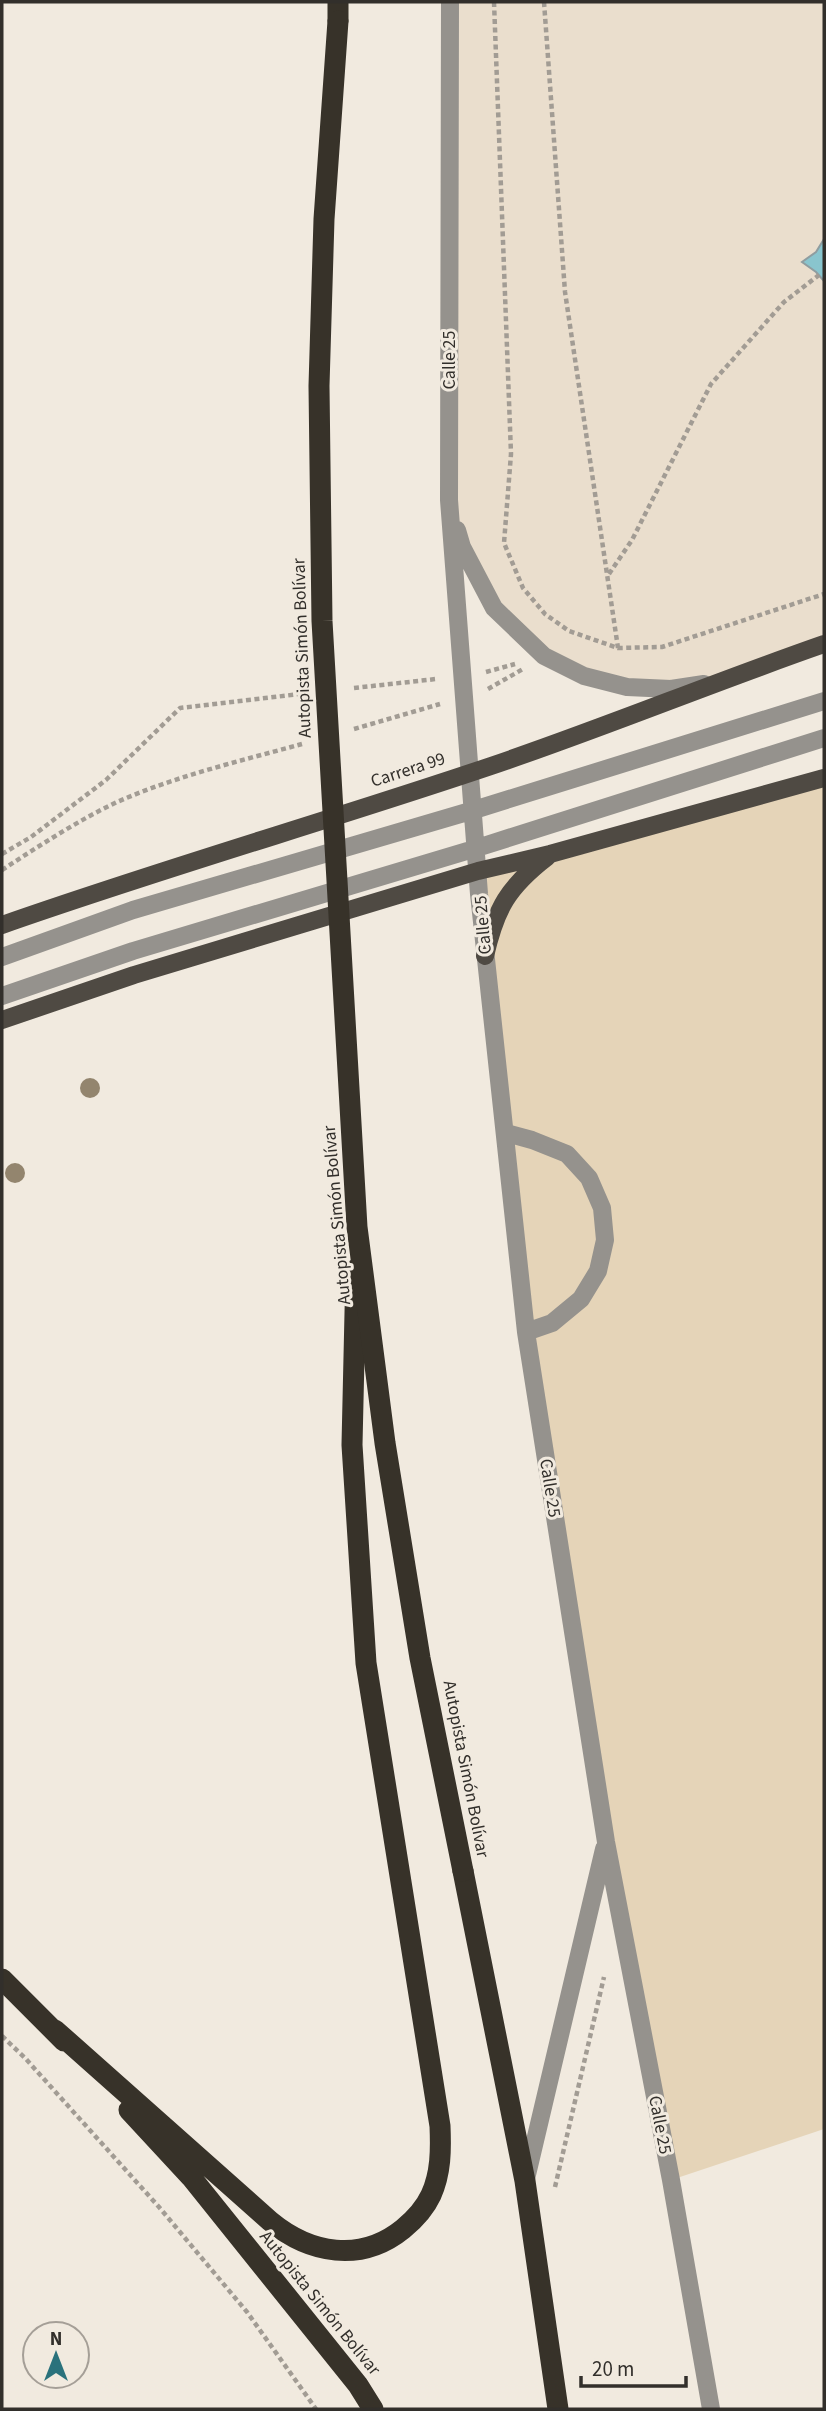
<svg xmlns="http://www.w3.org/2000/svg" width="826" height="2411" font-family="'Source Sans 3',sans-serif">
<rect width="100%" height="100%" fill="#f1eadf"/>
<path fill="#eadecd" d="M450 2H824V644L671 689 584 676 494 608 449 500Z"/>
<path fill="#e5d4b8" d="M824 778V2129L671 2180 526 1332 478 871Z"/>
<path fill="#89c5ce" stroke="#8f9da0" stroke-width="2" d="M824 239V281L816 272 802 262 816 252Z"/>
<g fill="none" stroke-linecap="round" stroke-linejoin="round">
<path stroke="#a29c94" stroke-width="4.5" stroke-dasharray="5 3.5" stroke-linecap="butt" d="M494 2 511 454 504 543 523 588 545 614 569 631 618 648 662 647 824 594
M544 2 565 292 618 648
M609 574 632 540 711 384 784 302 819 275
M486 672 515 664
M354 688 436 679
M488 689 523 669
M354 729 440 704
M2 854 31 837 106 780 180 708 300 694
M2 870C39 846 77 821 117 802 176 776 240 761 302 744
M2 2036 25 2058 159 2207 247 2312 316 2409
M555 2187 604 1977"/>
<path stroke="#95928d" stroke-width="18" d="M450 2 449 500 479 894 526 1332 606 1842 671 2180 711 2409
M457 530 462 547 494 608 544 656 584 676 627 687 671 689 704 684
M2 957 133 910 474 810 824 701
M2 996 133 951 477 848 824 738
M506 1133 532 1140 567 1154 589 1178 602 1208 605 1240 598 1271 581 1299 552 1323 526 1332
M526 2179 604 1849"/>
<path stroke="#4f4a43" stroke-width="18" d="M2 925C164 868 328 821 491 766 603 728 712 683 824 644
M485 956C496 908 508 887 547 857
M2 1020 134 975 478 871 550 854 824 778"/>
<path stroke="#373229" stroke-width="21" d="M338 21V2
M463 1871 525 2181 558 2409
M2 1979 64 2041
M55 2030 270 2221C310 2254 361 2263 403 2229 414 2220 425 2208 431 2195 441 2173 441 2150 440 2126L366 1663 352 1445 356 1269
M129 2110 191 2177 358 2385 373 2409"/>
<path stroke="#373229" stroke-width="21" d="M338 21 324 219 319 386 322 621 357 1227 385 1443 420 1658 463 1871"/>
</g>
<g fill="#93856e">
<circle cx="90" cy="1088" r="10"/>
<circle cx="15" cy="1173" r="10"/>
</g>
<g text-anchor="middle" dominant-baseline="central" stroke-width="6" stroke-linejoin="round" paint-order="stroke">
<g font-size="18" fill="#322f2b" stroke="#f1eadf">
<text transform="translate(449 360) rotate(-90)">Calle 25</text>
<text transform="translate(302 648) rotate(-92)">Autopista Simón Bolívar</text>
<text transform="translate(408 770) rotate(-18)">Carrera 99</text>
<text transform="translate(483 925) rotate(-95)">Calle 25</text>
<text transform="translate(337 1215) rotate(-95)">Autopista Simón Bolívar</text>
<text transform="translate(550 1488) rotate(81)">Calle 25</text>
<text transform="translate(466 1769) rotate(79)">Autopista Simón Bolívar</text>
<text transform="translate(660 2125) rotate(79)">Calle 25</text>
<text transform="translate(320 2303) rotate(51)">Autopista Simón Bolívar</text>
</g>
</g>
<rect width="826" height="2411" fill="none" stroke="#322f2b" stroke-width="7"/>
<g transform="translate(56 2355)"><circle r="33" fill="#f1eadf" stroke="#a59f97" stroke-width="2"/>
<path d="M0-5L12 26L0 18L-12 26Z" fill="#2a727c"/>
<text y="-10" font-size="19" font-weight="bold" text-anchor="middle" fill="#322f2b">N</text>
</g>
<path d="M581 2376v10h105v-10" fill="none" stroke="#322f2b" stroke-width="3.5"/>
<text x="592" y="2376" font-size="21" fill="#322f2b" stroke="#f1eadf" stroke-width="5" paint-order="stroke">20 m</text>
</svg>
